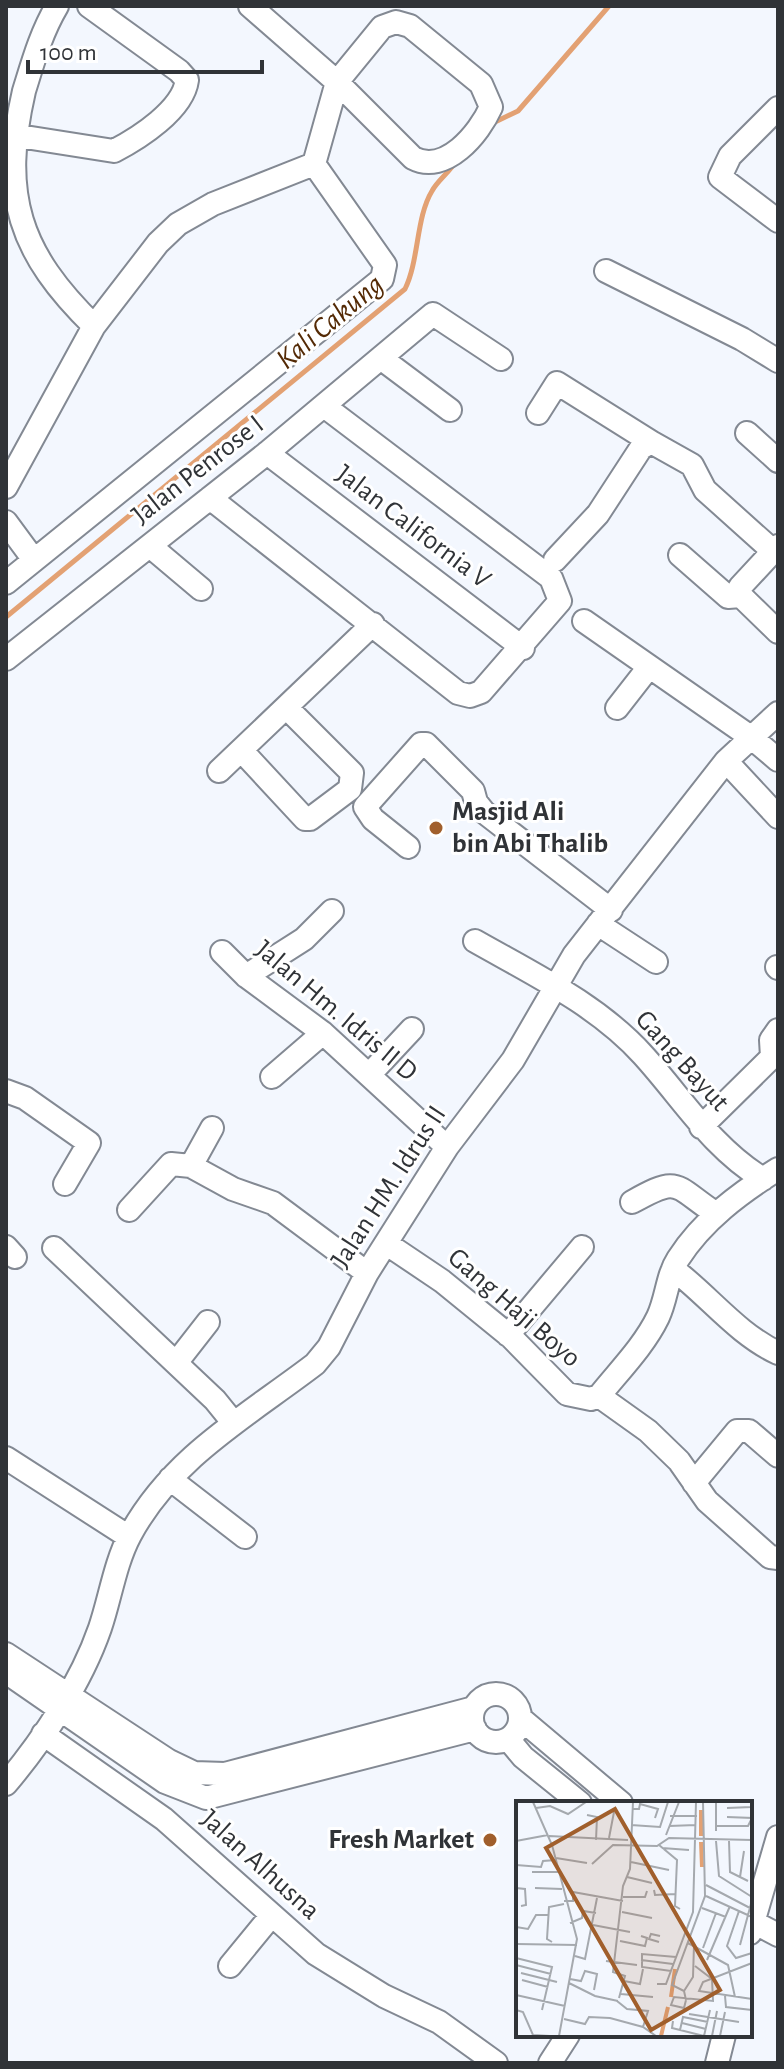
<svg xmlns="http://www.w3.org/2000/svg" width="784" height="2069" font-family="'Alegreya Sans',sans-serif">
<rect width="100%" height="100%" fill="#f3f7fe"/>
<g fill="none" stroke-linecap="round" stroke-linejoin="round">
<path stroke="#e3a173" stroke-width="5" d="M493 123 518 111 609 6
M6 617 405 289C419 261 416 217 432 191 438 180 449 173 456 161"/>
<g stroke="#838993" stroke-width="26">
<path id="minor" d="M57 6C41 33 33 62 24 91 0 195 19 253 94 326
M778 108 730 156 720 177 778 221
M6 134 114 151C139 138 183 110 187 80L179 71 89 6
M606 271 742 339 778 361
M382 359 450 410
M538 413 557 383 651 442
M747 433 778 461
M267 453 523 648
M6 487 94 326 158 243 178 224 213 204 314 164
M210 498 458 693 470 696 481 692 560 601 551 578 324 406
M6 522 34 560
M150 546 201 589
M778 546 740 587 741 596 778 632
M680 555 728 597 741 596
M555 560 598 514 641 448 651 442 692 465 705 490 773 551
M6 583 382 279 385 265 314 164 337 82 382 27 396 22 410 26 481 84 491 107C479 134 445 175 413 158L337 82 250 6
M584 621 752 738 778 760
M6 659 267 453 433 314 501 359
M617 708 649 667
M241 750 305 819H310L350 789 352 773 287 708
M726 761 778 817
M219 771 373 624
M408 847 373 819 365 807 421 744H426L473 791 476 802 484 812 611 910
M598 924 656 962
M475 941C533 974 598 1005 643 1055 683 1099 711 1147 763 1179
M222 952 246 976 323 1033 447 1147
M777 967 778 968
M246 976 304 939 332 911
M369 1075 412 1029
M272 1077 323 1033
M6 1091 25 1098 89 1143 65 1184
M701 1127 772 1057 771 1040 778 1030
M191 1166 212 1128
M632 1202C680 1175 673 1185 715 1213
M129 1210 171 1164 191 1166 233 1189 273 1203 367 1273
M387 1244 442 1281 512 1338 567 1394 591 1399 599 1396C619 1371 644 1346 658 1317 667 1298 667 1276 678 1259 703 1220 740 1193 778 1169
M6 1247 15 1257
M54 1248 215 1400 232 1421
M673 1269C708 1295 737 1334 778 1353
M508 1335 582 1247
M176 1363 208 1322
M599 1396 648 1431 679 1461 707 1501 770 1557 778 1558
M6 1458 129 1537
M170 1479 245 1537
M694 1483 737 1431H749L778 1456
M6 1654 169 1761 194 1773 225 1774 474 1708
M6 1672 165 1782 206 1798 475 1729
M472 1718a24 24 0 1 1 48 0a24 24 0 1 1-48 0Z
M520 1718 621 1803
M43 1734 164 1819 316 1954 384 1996 439 2022 496 2063
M508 1739 523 1757 580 1803
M6 1784C43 1740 81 1683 100 1628 110 1599 115 1563 130 1535 172 1457 247 1416 315 1364L329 1347 367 1273 447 1147 513 1060 574 955 726 761 778 713
M753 1922 778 1935
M750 1933 778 1837
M230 1966 271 1916
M550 2063 568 2035
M717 2063 724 2035"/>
</g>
<use href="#minor" stroke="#fff" stroke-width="22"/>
</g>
<g fill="#a15f2c" stroke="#fff" stroke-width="3">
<circle cx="436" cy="828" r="8"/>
<circle cx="490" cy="1840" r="8"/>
</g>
<g text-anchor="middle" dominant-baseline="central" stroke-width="6" stroke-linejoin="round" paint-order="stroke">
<g font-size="28" fill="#303337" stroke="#fff">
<text transform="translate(198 470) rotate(-38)">Jalan Penrose I</text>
<text transform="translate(413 527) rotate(37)">Jalan California V</text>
<text transform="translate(336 1011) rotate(40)">Jalan Hm. Idris II D</text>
<text transform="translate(682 1061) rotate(48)">Gang Bayut</text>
<text transform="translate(389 1187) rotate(-57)">Jalan HM. Idrus II</text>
<text transform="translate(514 1308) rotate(41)">Gang Haji Boyo</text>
<text transform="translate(260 1865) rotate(42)">Jalan Alhusna</text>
</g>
<g font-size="28" font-weight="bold" fill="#303337" stroke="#fff" text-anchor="start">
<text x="452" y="812">Masjid Ali<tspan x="452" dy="32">bin Abi Thalib</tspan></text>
<text x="474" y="1840" text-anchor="end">Fresh Market</text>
</g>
<g font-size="30" font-style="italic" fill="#542a05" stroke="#fff">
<text transform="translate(330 322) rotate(-40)">Kali Cakung</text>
</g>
</g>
<g transform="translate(516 1801)">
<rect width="236" height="236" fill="#f3f7fe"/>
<path fill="none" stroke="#e3a173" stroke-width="4" d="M185 35V9M185 41 186 66M155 196 159 168M145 235 152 206"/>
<path fill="none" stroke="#a5a9ae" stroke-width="2" d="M17 1 36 44 61 138 43 235M200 1V30M20 7 34 5 52 13 70 1M211 7 235 6V1M117 8H123L124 3 142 8 139 17M71 14 81 16 80 39M154 15H181M115 24 144 26 152 1M153 25 180 24M200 25H232L236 17 211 16M150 34 163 1M33 35 112 39M93 37 98 11M0 40 32 34M200 40 203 75 236 96M213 40 214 71 232 80M143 44 161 59 159 105 164 108M146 47 173 49M40 57 71 62M115 61 153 69M76 63 97 44 141 45 153 37 236 39M0 64 25 66 27 60 40 59M16 71H43M111 76 136 82M224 76 228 50M190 84 234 107M0 87 9 88 10 104 5 105M19 87 46 88M138 89 139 94 160 93M190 95 236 116M107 96H129L131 90M48 100H57V91L107 100M186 107 210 116M223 110 211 145 220 157 236 152M106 111 136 117M54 122 66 117 67 110 80 112M77 124 114 131M0 126 12 128 20 114H32M104 140 129 145 131 137 125 135M36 141 31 138 33 106 48 103M143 141 133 138 135 133 144 135M172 142 212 164 219 196M1 143 61 144M224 144 236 99M187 147 200 112M59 155 69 158 81 97M0 157 36 166 26 209M125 159 157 163M191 159 214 105M90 160 121 164M236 162 187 181 183 190 236 198M0 164 35 173M155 170 126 166V153L160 156M5 172 41 181M54 178 65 180 69 170 81 173 78 189M6 179 32 186M108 180 124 183 127 168M53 182 79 195 102 200M141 183H150L177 111 180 1M168 190 177 176 178 144M105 193 137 196M0 194 49 205M209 195 210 206 236 209M103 197 109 175 97 171 107 85 114 68 117 1M170 199 168 190 156 184 189 95 187 1M170 199 168 207 155 204 158 196 197 200 196 178 179 165M101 200 111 208 132 210 127 226M0 209 7 211 17 234 34 235M173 213 223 221M48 218 69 223 73 216 94 217 127 226 140 235M157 220 156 227 188 235M166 222 190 228M164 229 167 216 192 221M188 235 194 209M196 235 201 210M204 235 209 211"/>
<path fill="#a15f2c" fill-opacity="0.15" stroke="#a15f2c" stroke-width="4" d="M99 8 204 189 135 229 30 47Z"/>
<rect width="236" height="236" fill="none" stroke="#303337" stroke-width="4"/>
</g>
<rect width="784" height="2069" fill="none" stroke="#303337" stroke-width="16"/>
<path d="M28 60v12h234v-12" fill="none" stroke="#303337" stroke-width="4"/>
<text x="40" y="60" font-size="24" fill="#303337" stroke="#ffffff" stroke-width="6" paint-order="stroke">100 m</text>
</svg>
